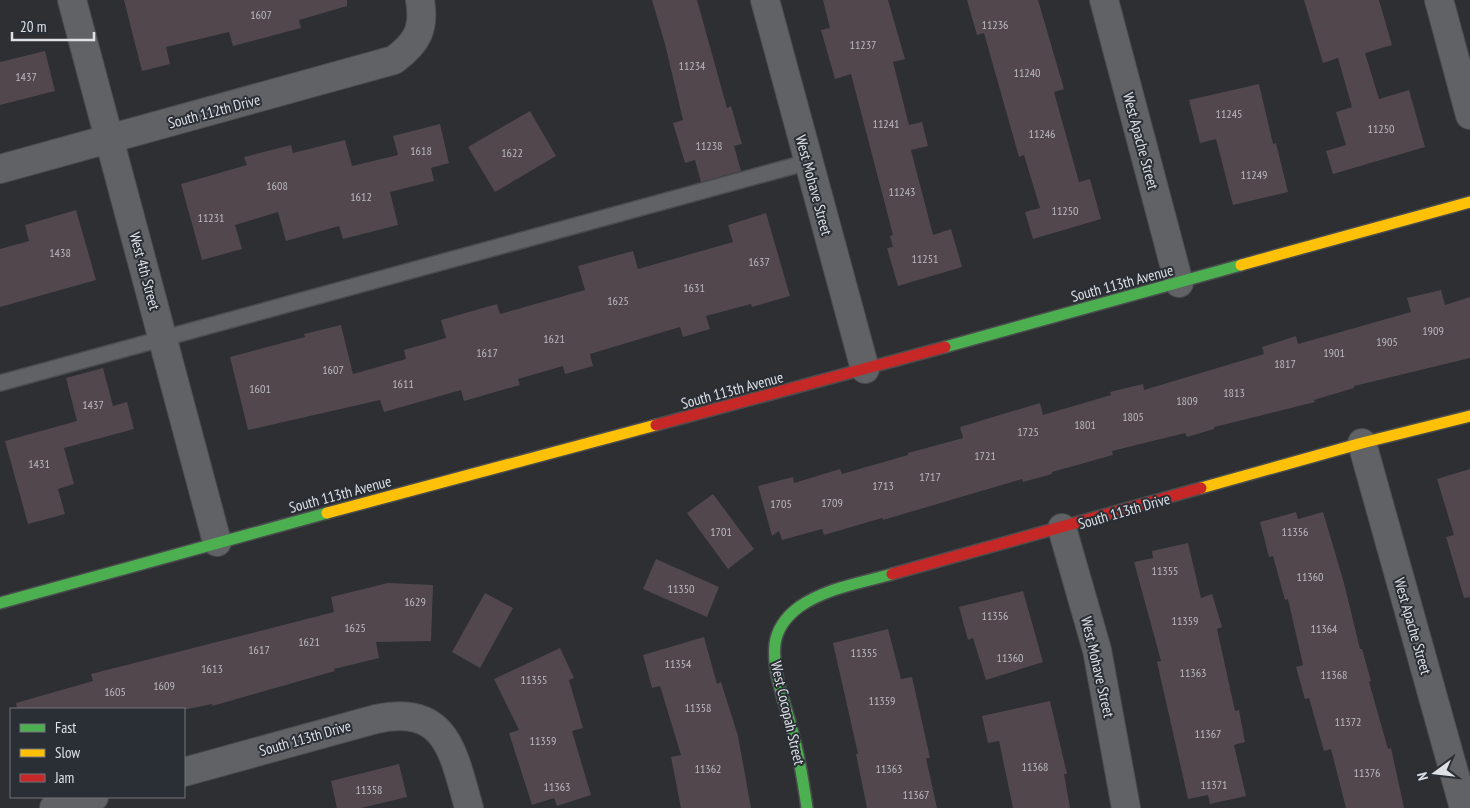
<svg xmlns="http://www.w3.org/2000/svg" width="1470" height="808" font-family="'PT Sans Narrow',sans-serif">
<rect width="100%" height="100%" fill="#2d2f32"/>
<path fill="#52474c" d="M124 0H347V6L299 20 301 28 233 46 229 32 166 47 170 64 142 71Z
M652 0H697L727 108 731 106 742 144 734 146 741 171 701 182 695 160 685 163 673 123 683 120 665 44Z
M823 0H888L905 59 893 62 909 125 922 122 928 146 911 150 933 235 951 229 962 267 898 286 887 248 893 247 890 236 893 235 851 74 835 79 821 30 830 28Z
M967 0H1038L1064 89 1054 92 1079 182 1090 179 1101 219 1033 239 1025 212 1040 208 1024 155 1019 157 984 33 977 35Z
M1304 0H1379L1392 45 1365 53 1379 99 1409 90 1425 147 1333 174 1326 151 1346 145 1336 112 1352 107 1338 58 1323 63Z
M45 51 55 91 0 105V62Z
M1259 84 1273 144 1276 143 1288 192 1233 205 1216 139 1200 143 1189 100Z
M530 111 556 156 495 192 468 147Z
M440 124 449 163 431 168 434 181 390 192 398 225 343 239 339 226 286 241 278 212 235 225 242 249 202 260 181 184 247 165 244 157 291 145 293 153 345 140 352 166 398 155 393 136Z
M76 210 96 280 0 307V249L29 241 25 225Z
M766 213 790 296 752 307 751 304 706 316 710 329 683 337 680 327 590 354 593 366 565 374 563 366 518 379 520 385 464 401 461 390 384 412 380 400 248 430 230 357 305 337 304 334 341 325 353 374 406 359 404 350 446 338 441 320 497 304 500 314 585 290 578 266 633 251 638 269 733 242 728 225Z
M1441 290 1445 305 1470 297V358L1354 386V388L1314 400 1315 402 1214 427V429L1187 437 1185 433 1112 451 1113 455 1052 472V474L1023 482 1022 479 883 520 882 518 824 535 822 529 782 540 779 531 772 536 758 486 793 477 794 483 840 469 842 474 908 455V453L963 438 960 427 1040 403 1043 415 1111 395 1110 392 1143 384 1144 390 1264 354 1262 347 1296 336 1298 344 1411 312 1407 298Z
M103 368 113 406 127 402 134 429 64 448 74 484 58 489 65 514 28 524 5 441 77 421 66 378Z
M1470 469V597L1464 598 1446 537 1454 535 1437 479Z
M713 494 754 549 728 569 687 513Z
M1296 512 1298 519 1323 512 1344 583 1360 649H1362L1371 681 1369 682 1388 749 1391 748 1404 808H1346L1331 749 1324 751 1309 698 1305 699 1296 667 1303 665 1288 599 1285 600 1273 556 1269 557 1260 522Z
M1188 543 1201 598 1212 594 1222 627 1217 629 1235 711 1239 710 1245 742 1234 745 1246 796 1210 804 1208 795 1188 799 1157 662 1161 661 1134 562 1153 558 1152 551Z
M656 559 719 587 707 617 643 589Z
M388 583 433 585 431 641 376 642 379 658 334 669 335 671 212 706V704L188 709H17L16 703 93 681 91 674 334 612 331 597Z
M1023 591 1043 662 986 680 973 638 968 640 959 607Z
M485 593 513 608 480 668 452 652Z
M888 629 901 679 912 677 930 758H926L937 808H867L856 754H858L833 643Z
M704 637 717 684 721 682 738 736 751 808H681L671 757 681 755 660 686 652 688 643 655Z
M560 648 574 678 569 680 583 728 572 731 591 795 557 806 554 798 532 805 509 733 519 730 494 679Z
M1050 701 1067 774H1064L1070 808H1013L999 741 988 743 982 716Z
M399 764 407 797 361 808H337L331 781Z"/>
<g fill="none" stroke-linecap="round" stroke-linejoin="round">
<g stroke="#4a4c4e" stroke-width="18">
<path id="lane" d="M0 383 808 162"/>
</g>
<g stroke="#4a4c4e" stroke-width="30">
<path id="street" d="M72 0 217 542
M765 0 865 369
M1104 0 1179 283
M1439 0 1470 115
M0 169 394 60C417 43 425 29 420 0
M1362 443 1464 808
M1062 528 1097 650 1126 808
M184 772 376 719C447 704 453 752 469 808
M54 808 94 797"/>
</g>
<g stroke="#4a4c4e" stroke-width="14">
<path id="fast" d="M945 347 1241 265
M0 603 327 513
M807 808C803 780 799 753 791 726 784 700 772 671 775 644 777 629 787 616 799 607 826 588 861 583 892 574"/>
</g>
<g stroke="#4a4c4e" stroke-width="14">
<path id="slow" d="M1241 265 1470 202
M1201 488 1362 443 1470 416
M327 513 656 425"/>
</g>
<g stroke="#4a4c4e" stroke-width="14">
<path id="jam" d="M656 425 945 347
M892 574 1201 488"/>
</g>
<use href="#lane" stroke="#606265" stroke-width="15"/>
<use href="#street" stroke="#606265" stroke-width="28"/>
<use href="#fast" stroke="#4caf50" stroke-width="11"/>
<use href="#slow" stroke="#ffc107" stroke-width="11"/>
<use href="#jam" stroke="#c62828" stroke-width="11"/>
</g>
<g text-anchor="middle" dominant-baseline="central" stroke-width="4" stroke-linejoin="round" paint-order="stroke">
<g font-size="12" fill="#bababf">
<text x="261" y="14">1607</text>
<text x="995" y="24">11236</text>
<text x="863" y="44">11237</text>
<text x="692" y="65">11234</text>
<text x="1027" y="72">11240</text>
<text x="26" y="76">1437</text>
<text x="1229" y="113">11245</text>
<text x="886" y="123">11241</text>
<text x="1381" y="128">11250</text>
<text x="1042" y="133">11246</text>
<text x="709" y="145">11238</text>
<text x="421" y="150">1618</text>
<text x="512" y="152">1622</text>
<text x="1254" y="174">11249</text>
<text x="277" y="185">1608</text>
<text x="902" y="191">11243</text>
<text x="361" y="196">1612</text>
<text x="1065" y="210">11250</text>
<text x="211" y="217">11231</text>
<text x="60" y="252">1438</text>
<text x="925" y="258">11251</text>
<text x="759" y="261">1637</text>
<text x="694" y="287">1631</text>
<text x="618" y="300">1625</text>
<text x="1433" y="330">1909</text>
<text x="554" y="338">1621</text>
<text x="1387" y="341">1905</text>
<text x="487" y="352">1617</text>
<text x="1334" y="352">1901</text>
<text x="1285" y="363">1817</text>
<text x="333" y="369">1607</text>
<text x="403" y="383">1611</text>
<text x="260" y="388">1601</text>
<text x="1234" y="392">1813</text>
<text x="1187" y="400">1809</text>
<text x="93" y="404">1437</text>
<text x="1133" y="416">1805</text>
<text x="1085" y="424">1801</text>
<text x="1028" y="431">1725</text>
<text x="985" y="455">1721</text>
<text x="39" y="463">1431</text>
<text x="930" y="476">1717</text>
<text x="883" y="485">1713</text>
<text x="832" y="502">1709</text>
<text x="781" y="503">1705</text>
<text x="721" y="531">1701</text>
<text x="1295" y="531">11356</text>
<text x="1165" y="570">11355</text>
<text x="1310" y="576">11360</text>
<text x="681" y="588">11350</text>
<text x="415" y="601">1629</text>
<text x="995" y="615">11356</text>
<text x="1185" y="620">11359</text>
<text x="355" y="627">1625</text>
<text x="1324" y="628">11364</text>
<text x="309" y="641">1621</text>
<text x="259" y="649">1617</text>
<text x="864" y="652">11355</text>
<text x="1010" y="657">11360</text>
<text x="678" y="663">11354</text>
<text x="212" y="668">1613</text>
<text x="1193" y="672">11363</text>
<text x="1334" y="674">11368</text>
<text x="534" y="679">11355</text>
<text x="164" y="685">1609</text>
<text x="115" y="691">1605</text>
<text x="882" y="700">11359</text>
<text x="698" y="707">11358</text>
<text x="1348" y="721">11372</text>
<text x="1208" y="733">11367</text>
<text x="543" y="740">11359</text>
<text x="1035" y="766">11368</text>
<text x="708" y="768">11362</text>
<text x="889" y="768">11363</text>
<text x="1367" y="772">11376</text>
<text x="1214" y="784">11371</text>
<text x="557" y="786">11363</text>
<text x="369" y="789">11358</text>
<text x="916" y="794">11367</text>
</g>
<g font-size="15" fill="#dde0e5" stroke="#2a2e35">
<text transform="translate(214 111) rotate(-15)">South 112th Drive</text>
<text transform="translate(1141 141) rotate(75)">West Apache Street</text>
<text transform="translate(814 185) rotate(75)">West Mohave Street</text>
<text transform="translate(145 271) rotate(75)">West 4th Street</text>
<text transform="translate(1122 283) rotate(-15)">South 113th Avenue</text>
<text transform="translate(732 390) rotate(-15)">South 113th Avenue</text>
<text transform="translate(340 494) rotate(-15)">South 113th Avenue</text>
<text transform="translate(1124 511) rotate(-16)">South 113th Drive</text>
<text transform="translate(1413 626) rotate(74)">West Apache Street</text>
<text transform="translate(1098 667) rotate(77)">West Mohave Street</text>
<text transform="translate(788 713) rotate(77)">West Cocopah Street</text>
<text transform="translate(305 738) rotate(-16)">South 113th Drive</text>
</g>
</g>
<rect x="10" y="708" width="175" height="90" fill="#2a2e35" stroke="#72757b"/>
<rect x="20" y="724" width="25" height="8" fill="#4caf50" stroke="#72757b"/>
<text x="55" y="733" font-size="15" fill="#dde0e5">Fast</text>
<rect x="20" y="749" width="25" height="8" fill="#ffc107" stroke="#72757b"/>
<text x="55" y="758" font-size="15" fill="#dde0e5">Slow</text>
<rect x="20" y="774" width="25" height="8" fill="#c62828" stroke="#72757b"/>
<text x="55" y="783" font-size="15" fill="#dde0e5">Jam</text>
<g transform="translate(1435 773) rotate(255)" stroke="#2a2e35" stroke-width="4" paint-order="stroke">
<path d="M0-4L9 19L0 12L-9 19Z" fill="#dde0e5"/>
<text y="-8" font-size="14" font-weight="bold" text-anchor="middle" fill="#dde0e5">N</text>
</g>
<path d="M12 32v8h82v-8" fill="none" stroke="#dde0e5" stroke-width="2.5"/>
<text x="20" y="32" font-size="15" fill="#dde0e5" stroke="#2a2e35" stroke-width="4" paint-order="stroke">20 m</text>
</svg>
